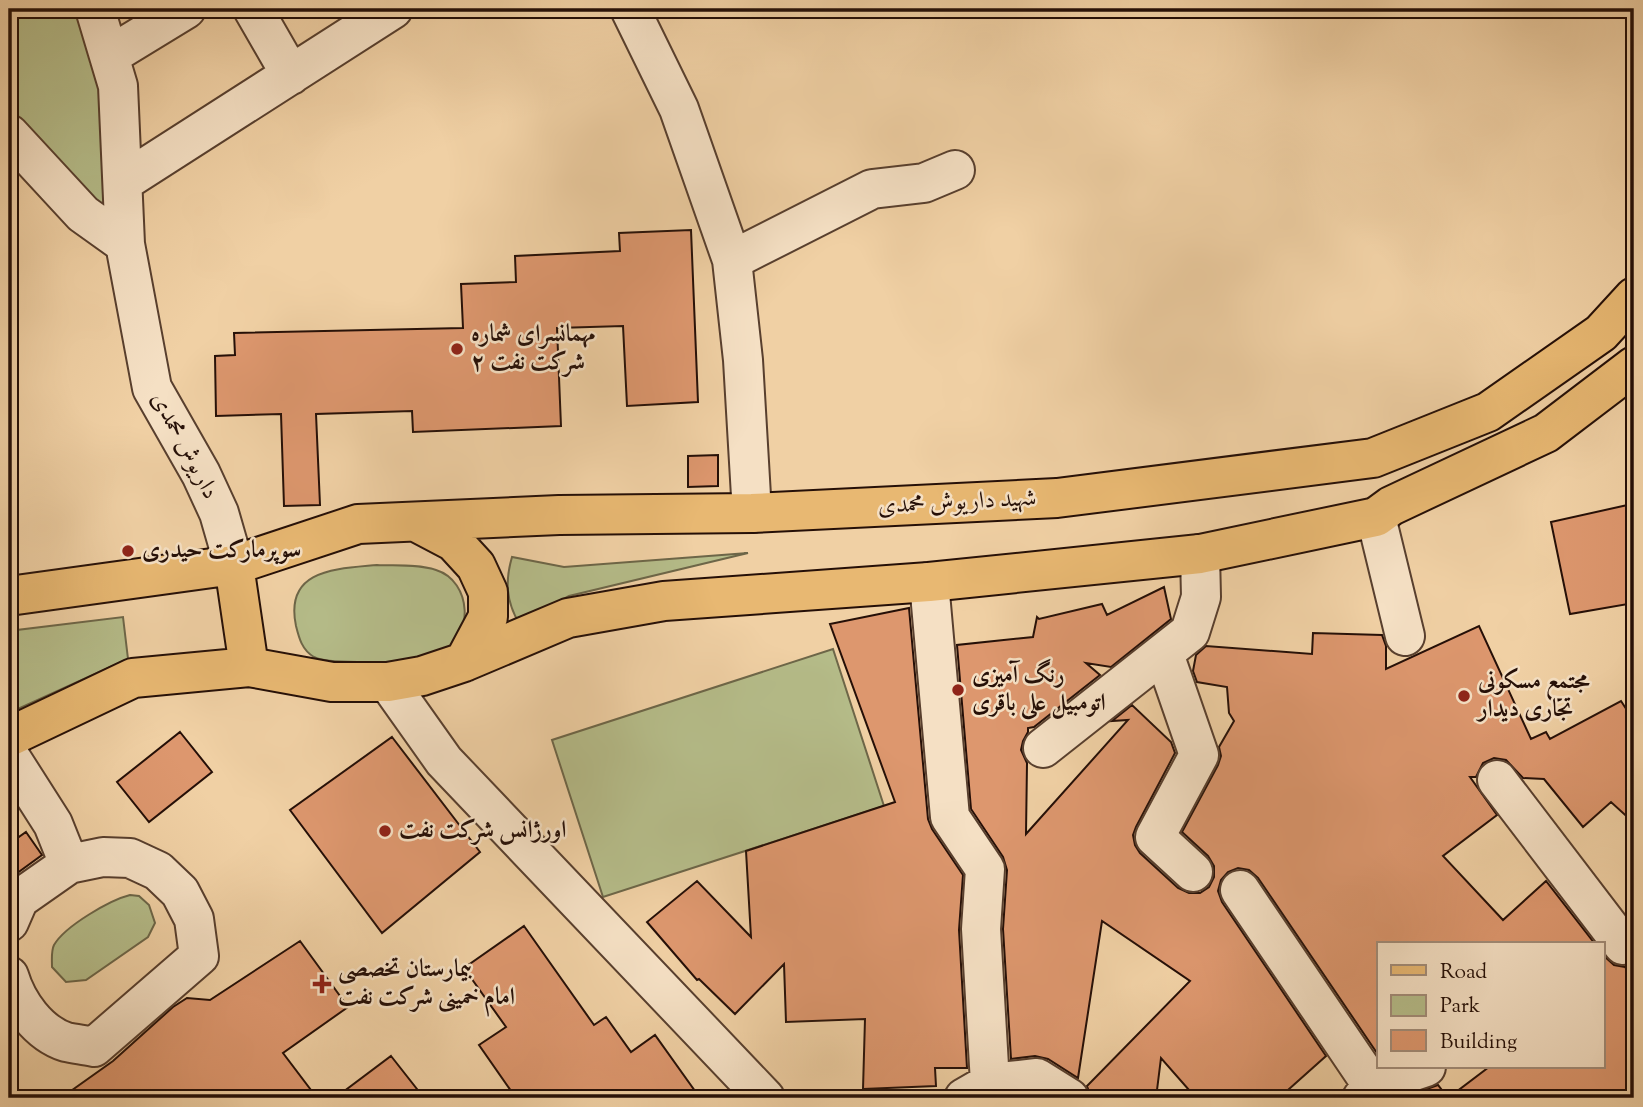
<svg xmlns="http://www.w3.org/2000/svg" width="1643" height="1107" font-family="'Sorts Mill Goudy',Amiri,serif">
<rect width="100%" height="100%" fill="#f0d0a4"/>
<filter id="stains"><feTurbulence type="fractalNoise" baseFrequency=".00286" numOctaves="4"/><feColorMatrix values="0 0 0 0 .2 0 0 0 0 .09 0 0 0 0 .02 0 0 0 .5 -.17"/></filter>
<radialGradient id="worn" r=".72"><stop offset=".6" stop-color="#630" stop-opacity="0"/><stop offset="1" stop-color="#630" stop-opacity=".3"/></radialGradient>
<path fill="#b5bc89" stroke="#6d6648" stroke-width="2" d="M9 9H83L106 86 111 218 9 116Z
M748 553 569 596 519 623C506 601 505 581 512 557L564 567Z
M377 565C396 566 417 564 436 570 472 581 475 638 440 653 418 663 390 662 366 662 354 662 325 663 314 657 302 650 299 638 296 626 284 569 336 569 377 565Z
M123 617 128 659 9 713V631Z
M833 649 884 806 603 897 552 740Z
M130 895 139 896 149 905 155 923 148 937 86 980 66 982 52 967C52 959 51 951 54 945 65 926 110 900 130 895Z"/>
<path fill="#dd976e" stroke="#250f07" stroke-width="2" d="M691 230 698 402 627 406 623 326 557 328 561 426 413 432 412 411 316 414 320 505 284 506 281 414 216 416 215 356 235 355 234 333 463 328 461 284 516 282 515 256 620 251 619 233Z
M718 455V486L688 487V456Z
M1632 504 1634 526V603L1570 614 1551 522Z
M1164 587 1171 619 1111 667 1086 663 1100 675 1034 727 1028 728V732L1023 741 1021 750 1027 763 1026 834 1128 720 1112 721 1132 705 1171 742 1175 753 1136 827 1133 835 1135 845 1140 853 1178 888 1189 893H1200L1209 887 1214 877V866L1208 856 1182 832 1218 765 1221 756 1219 747 1234 721 1229 713 1227 687 1197 682 1193 671 1196 655 1206 646 1312 654 1313 633 1382 635 1386 646V669L1479 626 1531 739 1546 732 1550 739 1621 701 1634 721V823L1611 802 1583 827 1544 779 1523 778 1506 760 1494 758 1483 763 1476 777H1470L1497 815 1443 856 1503 920 1546 881 1595 944H1379V1056L1258 878 1249 870 1238 868 1228 872 1221 880 1218 891 1222 902 1326 1056 1279 1098H1196L1161 1058 1156 1098H1091L1087 1086 1190 981 1102 921 1078 1078 1048 1059 1035 1056 1011 1059 1003 929 1007 870 1003 857 971 809 957 645 1033 637 1037 617 1039 619 1102 604 1107 615Z
M909 608 928 819 932 829 963 875 959 930 967 1068H935L936 1086 863 1089 865 1019 786 1022 784 964 735 1014 699 979 697 980 647 922 697 881 751 937 746 851 895 802 830 624Z
M180 732 212 772 149 822 117 782Z
M392 737 480 852 382 933 290 810Z
M26 832 42 855 9 879V844Z
M524 926 594 1025 606 1017 631 1052 655 1035 700 1098H516L479 1045 506 1027 464 968Z
M300 941 348 1007 283 1053 317 1098H61L113 1061 173 1007 187 998 210 1000Z
M1603 955 1614 965 1625 967 1634 977V1098H1401L1438 1085 1448 1098 1489 1067H1603Z
M391 1056 424 1098H335Z"/>
<g fill="none" stroke-linecap="round" stroke-linejoin="round">
<g stroke="#583f2e" stroke-width="42">
<path id="minor" d="M95 9 118 86 125 244 152 388 201 474 219 513 234 565
M253 9 291 75
M630 9 679 109 732 260 743 360 752 513
M109 56 186 9
M9 134 83 214 125 244
M123 182 393 9
M732 260 872 189 924 183 955 170
M1376 517 1405 636
M929 582 950 817 985 869 981 929 990 1083
M1164 654 1199 755 1155 837 1193 872
M388 682 444 761 765 1098
M1043 748 1190 632 1201 597 1200 554
M9 755 53 824 69 864
M1497 780 1623 945
M1240 890 1372 1085
M9 922 19 899 69 864 103 857 130 858 158 871 180 892 194 919 199 956 94 1047C85 1045 75 1044 66 1042 38 1033 17 1003 9 976
M964 1098 990 1083 1037 1078 1069 1098
M1362 1098 1372 1085 1426 1067"/>
</g>
<g stroke="#250f07" stroke-width="42">
<path id="major" d="M416 522 454 542 476 566 488 592V617L464 662
M234 565 249 667
M9 596 234 565 358 524 559 515 752 513 1057 498 1373 458 1488 412 1601 333 1634 297
M9 737 133 678 249 667 332 682H388L422 676 464 662 568 618 664 601 929 582 1200 554 1376 517 1391 506 1546 433 1634 366"/>
</g>
<use href="#minor" stroke="#f5e0c4" stroke-width="38"/>
<use href="#major" stroke="#e8b872" stroke-width="38"/>
</g>
<g fill="#8f2418" stroke="#f5e0c4" stroke-width="2.5">
<circle cx="457" cy="349" r="7"/>
<circle cx="128" cy="551" r="7"/>
<circle cx="958" cy="690" r="7"/>
<circle cx="1464" cy="696" r="7"/>
<circle cx="385" cy="831" r="7"/>
<path d="M318.5 973.5h7v7h7v7h-7v7h-7v-7h-7v-7h7z"/>
</g>
<g text-anchor="middle" dominant-baseline="central" stroke-width="5" stroke-linejoin="round" paint-order="stroke">
<g font-size="24" font-weight="bold" fill="#250f07" stroke="#f5e0c4" text-anchor="start">
<text x="471" y="335">مهمانسرای شماره<tspan x="471" dy="28">۲ شرکت نفت</tspan></text>
<text x="142" y="551">سوپرمارکت حیدری</text>
<text x="972" y="676">رنگ آمیزی<tspan x="972" dy="28">اتومبیل علی باقری</tspan></text>
<text x="1478" y="682">مجتمع مسکونی<tspan x="1478" dy="28">تجاری دیدار</tspan></text>
<text x="399" y="831">اورژانس شرکت نفت</text>
<text x="338" y="970">بیمارستان تخصصی<tspan x="338" dy="28">امام خمینی شرکت نفت</tspan></text>
</g>
<g font-size="24" fill="#250f07" stroke="#f5e0c4">
<text transform="translate(184 446) rotate(62)">داریوش محمدی</text>
<text transform="translate(957 503) rotate(-3)">شهید داریوش محمدی</text>
</g>
</g>
<rect width="1643" height="1107" fill="none" stroke="#f0d0a4" stroke-width="35"/>
<rect x="10" y="10" width="1622" height="1086" fill="none" stroke="#250f07" stroke-width="3.5"/>
<rect x="18" y="18" width="1608" height="1072" fill="none" stroke="#250f07" stroke-width="2"/>
<rect x="1377" y="942" width="228" height="126" fill="#f5e0c4" stroke="#a28c78" stroke-width="2"/>
<rect x="1391" y="965" width="35" height="10" fill="#e8b872" stroke="#a28c78" stroke-width="2"/>
<text x="1440" y="978" font-size="21" fill="#250f07">Road</text>
<rect x="1391" y="995" width="35" height="21" fill="#b5bc89" stroke="#a28c78" stroke-width="2"/>
<text x="1440" y="1012" font-size="21" fill="#250f07">Park</text>
<rect x="1391" y="1030" width="35" height="21" fill="#dd976e" stroke="#a28c78" stroke-width="2"/>
<text x="1440" y="1048" font-size="21" fill="#250f07">Building</text>
<rect width="100%" height="100%" filter="url(#stains)"/>
<rect width="100%" height="100%" fill="url(#worn)"/>
</svg>
